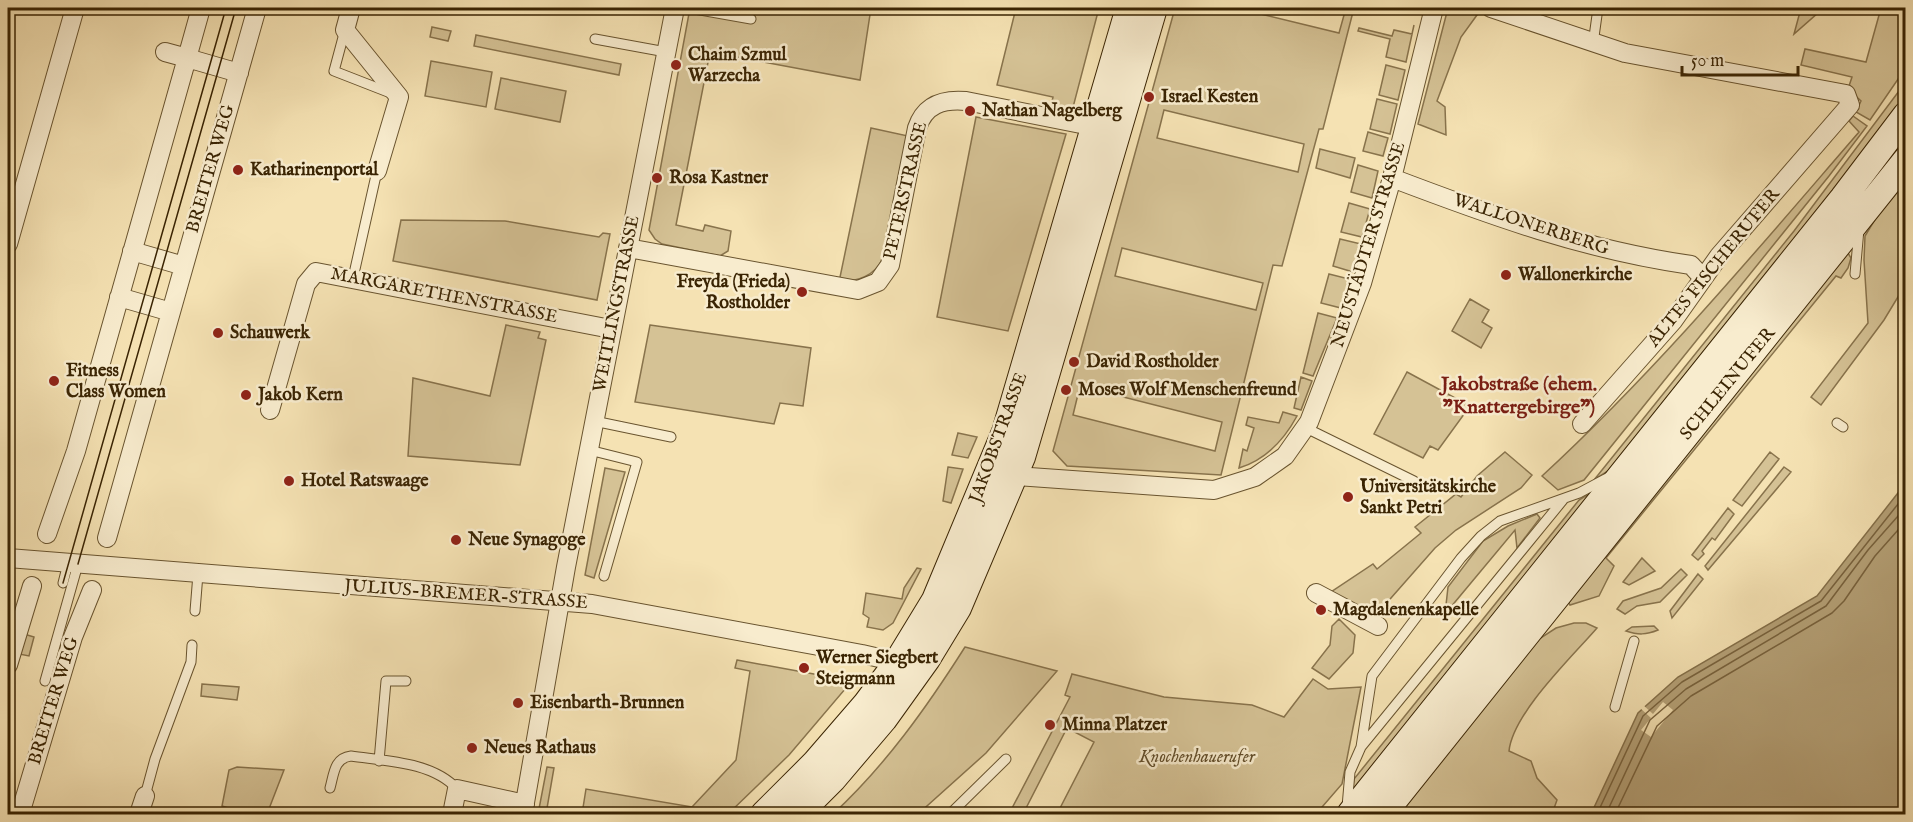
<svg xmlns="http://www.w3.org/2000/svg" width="1913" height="822" font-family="'IM FELL English',serif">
<rect width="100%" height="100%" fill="#f5e2b3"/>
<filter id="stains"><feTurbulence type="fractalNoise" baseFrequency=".00333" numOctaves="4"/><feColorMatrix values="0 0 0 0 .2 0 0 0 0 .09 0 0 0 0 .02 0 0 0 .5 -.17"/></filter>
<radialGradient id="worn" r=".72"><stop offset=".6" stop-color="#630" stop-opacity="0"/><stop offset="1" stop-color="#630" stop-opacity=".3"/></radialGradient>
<path fill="#d5c295" stroke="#88734c" stroke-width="1.5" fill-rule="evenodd" d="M690 8H871L860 80 710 52 676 225 703 231 705 225 731 231 728 251 720 256 662 244 655 239 649 230Z
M1016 8H1099L1071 115 1050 111 1053 97 997 85Z
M1175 8H1236L1339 33 1346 8H1354L1323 129H1319L1282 266 1273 265 1221 475 1067 466 1053 451ZM1164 110 1304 144 1298 172 1157 138ZM1122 248 1263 283 1256 310 1115 276ZM1080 386 1222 422 1215 451 1073 415Z
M1448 8H1457L1477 15 1461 37 1437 101 1445 107 1446 135 1418 124Z
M1801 8H1820L1819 12 1794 34Z
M1881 8H1905V69L1870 120 1856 112 1861 101 1848 89 1852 77 1801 65 1805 49 1866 62Z
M1414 25 1406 62 1386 57 1390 39 1358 31 1359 28 1392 36 1394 30 1412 34Z
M432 27 451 31 448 41 430 37Z
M476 35 621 64 619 75 474 46Z
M431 61 492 72 486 107 425 96Z
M1386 65 1405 70 1398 100 1379 95Z
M501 78 566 91 560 122 495 109Z
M1905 83V100L1870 149 1614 467 1594 480 1794 231Z
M1377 99 1397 104 1390 134 1370 129Z
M1853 116 1867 126 1829 176 1584 480 1558 490 1542 476C1657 370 1757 250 1859 132L1849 121Z
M976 117 1066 134 1008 331 937 317Z
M871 128 908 136 883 258C874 277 858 281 839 282Z
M1368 132 1388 138 1383 156 1363 151Z
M1320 149 1355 158 1350 178 1316 168Z
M1358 165 1378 171 1372 198 1351 192Z
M1905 170 1904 287 1884 320 1821 405 1811 397 1868 323 1864 260 1865 236Z
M1349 203 1370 209 1362 237 1341 232Z
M401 220 505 221 599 237 603 233 610 234 597 300 393 261Z
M1340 239 1361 244 1353 272 1333 266Z
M1848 253 1851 258 1848 268 1841 278 1836 276 1606 558 1614 566 1599 596 1570 605 1567 600 1845 254Z
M1329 274 1349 279 1341 308 1321 303Z
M1470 299 1489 310 1482 322 1492 328 1481 348 1452 331Z
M1318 313 1337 318 1313 376 1303 373Z
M506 325 540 332 538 338 546 340 520 465 408 456 413 378 490 396Z
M650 325 811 348 803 406 780 403 774 424 635 402Z
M1407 372 1470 406 1438 450 1430 446 1423 458 1374 434Z
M1301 377 1312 381 1301 410 1294 408Z
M1283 412 1297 416C1284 440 1265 460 1239 468L1243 449 1247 451 1254 428 1246 425 1248 417 1279 423Z
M958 433 977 437 968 458 952 455Z
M1505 452 1532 475 1521 488 1456 530 1435 548 1376 615 1331 592 1373 564 1377 569 1421 533 1415 527 1456 494 1461 497 1477 476Z
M1770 452 1779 459 1742 506 1733 500Z
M948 467 963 469 951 503 943 501Z
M1784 467 1791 472 1708 570 1705 566Z
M605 468 625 472 594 578 585 575Z
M1587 495 1592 498 1356 793 1352 790 1354 779 1579 500Z
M1728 508 1734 514 1715 540 1712 538 1702 551 1704 554 1698 560 1692 555Z
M1537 514 1540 518 1517 548 1515 530 1445 614 1448 587 1483 541 1508 526Z
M1642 558 1655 571 1629 585 1623 582Z
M917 568 921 569 893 623 883 630 867 627 869 618 863 614 866 593 902 599 904 588Z
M1681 569 1687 575 1660 602 1637 606 1625 614 1617 609 1623 601 1661 588Z
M1698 574 1703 579 1672 618 1670 611Z
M1339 619 1355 635 1353 653 1329 679 1312 668 1330 645 1332 626Z
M1574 623H1586L1597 628C1572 657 1513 713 1509 751L1531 761 1537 778 1557 800 1552 814H1394L1539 639 1556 628Z
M1654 626 1658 630C1646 635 1638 635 1626 631L1632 627Z
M24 634 34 637 29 656 19 654Z
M965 647 1057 671 986 753 918 814H833C885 766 927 707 965 647Z
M737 660 841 679 846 688 789 755 728 814H582L586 789 692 807 736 760 750 671 735 668Z
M1072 674 1164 697 1252 705 1284 717 1313 679 1328 689 1361 687 1342 784 1316 814H1057L1094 742 1067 728 1023 814H1009L1070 697 1065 695Z
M202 684 239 687 237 700 201 696Z
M237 767 284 770 267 814H247L222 806 229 770Z
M547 767 554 768 546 814H538Z"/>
<path fill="#b5a177" stroke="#846f49" stroke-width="1.5" d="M1905 484V814H1591L1638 713 1678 677 1817 596Z"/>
<path fill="#f5e2b3" d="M1663 702 1673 710 1651 737 1641 730 1651 718 1639 707 1642 704 1653 714Z"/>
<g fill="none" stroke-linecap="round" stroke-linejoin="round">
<path stroke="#78623d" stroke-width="1.5" d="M1597 814 1643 716 1682 682 1821 601 1906 494
M1606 814 1650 720 1686 689 1826 606 1868 550 1906 507
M1615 814 1657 726 1691 696 1832 613 1844 601 1875 556 1906 521"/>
<g stroke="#69542f" stroke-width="11">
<path id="lane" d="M689 8 751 19
M345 30 334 71 393 94
M595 39 666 52
M1593 44 1598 8
M1855 274 1859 229
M353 278 377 171
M594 421 671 437
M1837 423 1843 427
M1306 428 1414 481
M589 450 637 462 604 576
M63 583 68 563
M195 611 198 574
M45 681 78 564
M1615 707 1634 641
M1361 747 1563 500
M379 761 386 681H406
M330 788C334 774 334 758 351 756 386 761 433 762 457 789
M145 796 155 759 191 662 192 645
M1347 807 1350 772 1361 747 1372 676 1461 558 1481 536 1500 521 1579 493 1609 477
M950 814 1006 759"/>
</g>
<g stroke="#69542f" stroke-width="20">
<path id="street" d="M351 8 345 30 399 97 377 171
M1491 8 1625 53 1846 94 1850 105 1719 256 1673 321 1582 424
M165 52 187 58 201 8
M1392 178C1492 216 1585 250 1691 265L1702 277
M8 244 75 8
M628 248 858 290 878 282 890 265 917 128C925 104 943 99 966 101L1106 129
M132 251 184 266
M119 297 171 312
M270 410 306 284 316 272 611 329
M1002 475 1214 490 1255 477 1285 456 1309 422 1362 283 1392 178 1434 8
M47 534 76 451 187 58 239 73
M107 538 257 8
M8 558 592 604 862 654 888 660 905 669
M1316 593 1378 626
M8 665 32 586
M20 814 73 637 92 590
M139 814 145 796
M452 814 457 789 525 804
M523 814 566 567 675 8"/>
</g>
<g stroke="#3a2403" stroke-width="28">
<path id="secondary" d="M764 814 815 763 866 704 896 664 935 600 1005 432 1129 8
M798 814 833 779 884 719 927 659 958 608 1022 457 1154 8
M1350 814 1843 198 1906 115
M1383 814 1906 160"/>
</g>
<use href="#lane" stroke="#f8ecce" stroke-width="9"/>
<use href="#street" stroke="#f8ecce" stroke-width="18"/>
<use href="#secondary" stroke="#f8ecce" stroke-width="26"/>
<path stroke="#3a2403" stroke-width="1.5" d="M78 564 236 8
M63 583 226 8"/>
</g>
<g fill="#8f2418" stroke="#f8ecce" stroke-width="2">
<circle cx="676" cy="65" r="6"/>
<circle cx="1149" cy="97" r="6"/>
<circle cx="970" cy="111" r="6"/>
<circle cx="238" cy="170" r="6"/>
<circle cx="657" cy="178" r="6"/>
<circle cx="1506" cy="275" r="6"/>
<circle cx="802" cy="292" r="6"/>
<circle cx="218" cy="333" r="6"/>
<circle cx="1074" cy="362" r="6"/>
<circle cx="54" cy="381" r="6"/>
<circle cx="1066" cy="390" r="6"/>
<circle cx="246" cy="395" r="6"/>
<circle cx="289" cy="481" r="6"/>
<circle cx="1348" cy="497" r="6"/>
<circle cx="456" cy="540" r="6"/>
<circle cx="1321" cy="610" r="6"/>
<circle cx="804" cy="668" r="6"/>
<circle cx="518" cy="703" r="6"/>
<circle cx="1050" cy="725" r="6"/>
<circle cx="472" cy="748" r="6"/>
</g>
<g text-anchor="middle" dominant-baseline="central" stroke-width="5" stroke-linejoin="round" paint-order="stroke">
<g font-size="18" font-weight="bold" fill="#3a2403" stroke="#f8ecce" text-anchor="start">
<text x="688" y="55">Chaim Szmul<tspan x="688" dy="21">Warzecha</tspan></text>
<text x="1161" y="97">Israel Kesten</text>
<text x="982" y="111">Nathan Nagelberg</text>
<text x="250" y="170">Katharinenportal</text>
<text x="669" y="178">Rosa Kastner</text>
<text x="1518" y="275">Wallonerkirche</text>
<text x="790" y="282" text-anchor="end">Freyda (Frieda)<tspan x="790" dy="21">Rostholder</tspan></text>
<text x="230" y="333">Schauwerk</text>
<text x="1086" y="362">David Rostholder</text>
<text x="66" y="371">Fitness<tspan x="66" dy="21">Class Women</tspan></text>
<text x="1078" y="390">Moses Wolf Menschenfreund</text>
<text x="258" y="395">Jakob Kern</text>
<text x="301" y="481">Hotel Ratswaage</text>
<text x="1360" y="487">Universitätskirche<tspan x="1360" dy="21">Sankt Petri</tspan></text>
<text x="468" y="540">Neue Synagoge</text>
<text x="1333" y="610">Magdalenenkapelle</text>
<text x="816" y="658">Werner Siegbert<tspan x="816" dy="21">Steigmann</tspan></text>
<text x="530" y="703">Eisenbarth-Brunnen</text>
<text x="1062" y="725">Minna Platzer</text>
<text x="484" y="748">Neues Rathaus</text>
</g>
<g font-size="18" fill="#3a2403" stroke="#f8ecce">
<text transform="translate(211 169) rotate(-74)">BREITER WEG</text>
<text transform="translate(906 191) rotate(-77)">PETERSTRASSE</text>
<text transform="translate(1531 225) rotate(18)">WALLONERBERG</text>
<text transform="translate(1369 245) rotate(-73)">NEUSTÄDTER STRASSE</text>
<text transform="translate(1714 268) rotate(-51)">ALTES FISCHERUFER</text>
<text transform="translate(444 296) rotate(11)">MARGARETHENSTRASSE</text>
<text transform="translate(617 304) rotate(-79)">WEITLINGSTRASSE</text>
<text transform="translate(1728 384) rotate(-51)">SCHLEINUFER</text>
<text transform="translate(999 438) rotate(-70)">JAKOBSTRASSE</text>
<text transform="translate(466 595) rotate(4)">JULIUS-BREMER-STRASSE</text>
<text transform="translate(54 701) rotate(-73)">BREITER WEG</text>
</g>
<g font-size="18" font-style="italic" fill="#614c28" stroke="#f8ecce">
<text x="1197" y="757">Knochenhauerufer</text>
</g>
<g font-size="20" font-weight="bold" fill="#7a1f14" stroke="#f8ecce">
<text x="1519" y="384">Jakobstraße (ehem.<tspan x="1519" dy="23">"Knattergebirge")</tspan></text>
</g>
</g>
<rect width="1913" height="822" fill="none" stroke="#f5e2b3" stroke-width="30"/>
<rect x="9" y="9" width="1895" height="804" fill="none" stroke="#3a2403" stroke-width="3"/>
<rect x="15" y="15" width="1883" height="792" fill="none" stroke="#3a2403" stroke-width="1.5"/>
<path d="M1682 66v9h116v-9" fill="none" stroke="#3a2403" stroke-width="3"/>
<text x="1691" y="66" font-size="18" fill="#3a2403" stroke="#f8ecce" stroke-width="4.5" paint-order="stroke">50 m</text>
<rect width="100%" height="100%" filter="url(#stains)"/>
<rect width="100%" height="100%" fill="url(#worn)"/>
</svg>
